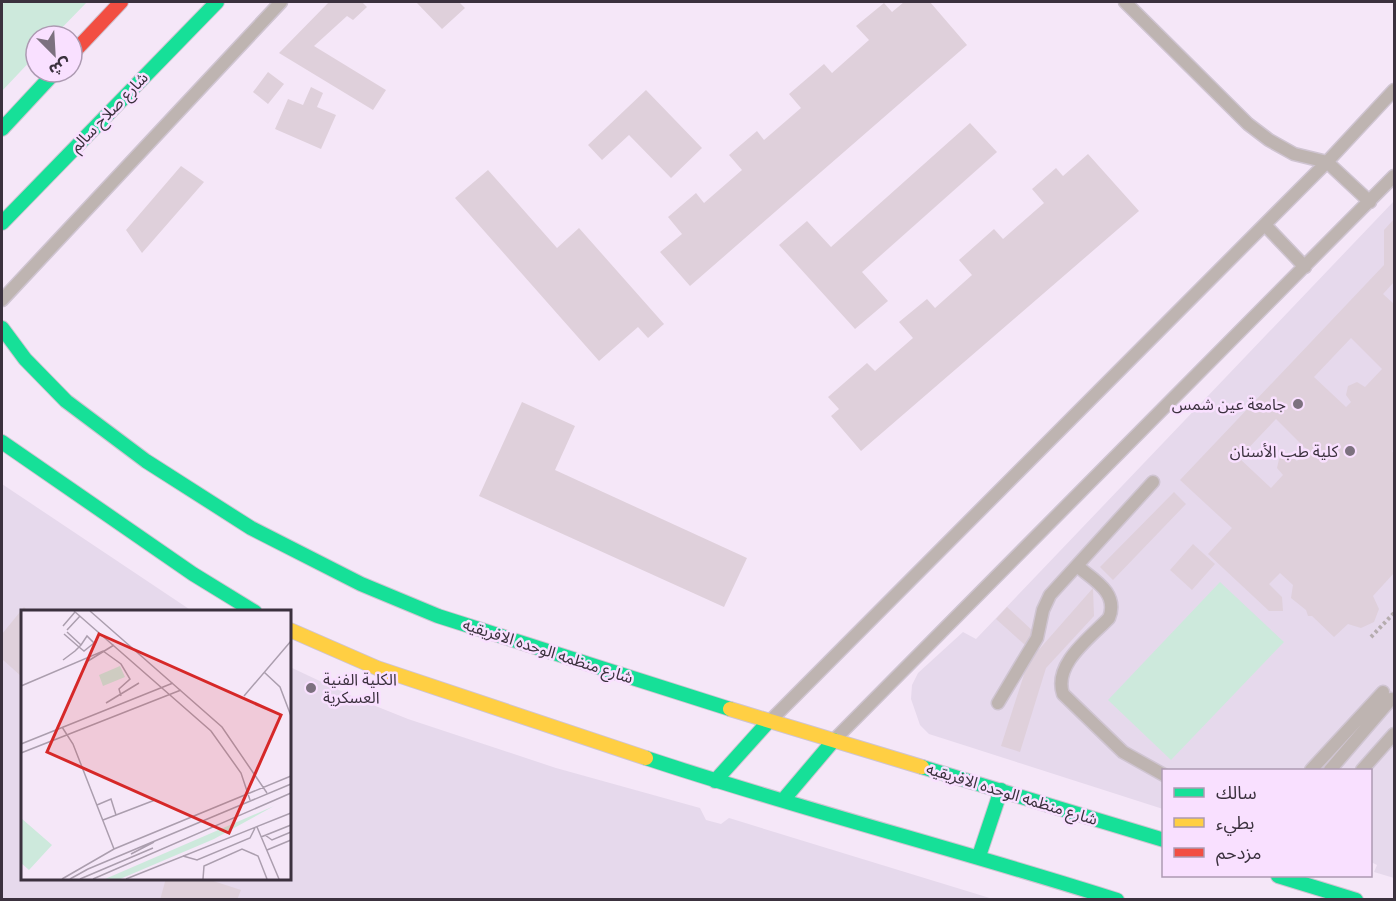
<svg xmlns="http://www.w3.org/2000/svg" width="1396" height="901" font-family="Figtree,'Noto Sans Arabic',sans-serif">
<rect width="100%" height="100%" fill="#f5e7f8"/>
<path fill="#e6d9ec" d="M1394 201V878L1374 872 1377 865 1371 862 1370 770H1164L1163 809 929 734 920 725 911 699 912 685 918 673 963 632 976 639Z
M2 484 192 611 22 612V878H290V667L358 699 408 719 556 768 700 808 706 820 721 824 729 818 993 899H2Z"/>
<path fill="#cde9dc" d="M5 2H87L54 36H36V55L2 91V5Z
M1220 582 1284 642 1171 760 1108 700Z"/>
<path fill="#dfd0db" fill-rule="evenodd" d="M329 2H362L367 7 353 20 347 16 314 46 386 90 373 110 279 53Z
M416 2H459L465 8 442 29Z
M904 2H930L967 45 690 286 660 252 682 234 668 217 696 193 704 203 742 170 729 155 757 131 764 140 801 108 789 94 824 64 832 73 869 40 856 26 884 3 892 12Z
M268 72 284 84 268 104 253 92Z
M311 87 323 93 317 107 336 115 321 149 275 129 288 99 303 105Z
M646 90 702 148 671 178 629 135 602 160 588 145Z
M970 123 997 152 862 272 888 301 855 329 779 245 807 221 831 247Z
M1088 154 1139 211 861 451 831 416 839 409 828 397 867 363 875 371 913 338 899 322 927 299 935 308 972 275 959 260 994 229 1003 239 1044 203 1032 189 1056 168 1063 176Z
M181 166 204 182 142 253 126 230Z
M488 170 557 248 579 228 664 324 648 338 638 327 599 361 455 198Z
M1394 219V282L1383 294 1394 304V449L1392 451 1394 454V573L1373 596 1379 609 1374 622 1361 628 1348 624 1334 637 1312 616H1308L1306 610 1291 598 1293 585 1280 573 1269 584 1282 597 1283 611H1269L1208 554 1232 528 1180 480 1384 265V230ZM1351 338 1382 369 1365 387 1357 382 1348 386 1346 395 1351 402 1346 407 1314 377ZM1276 419 1307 450 1297 461 1289 455 1279 459 1277 468 1283 475 1271 488 1239 458Z
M522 402 575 426 555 470 747 558 724 607 479 496Z
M1174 492 1186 504 1113 580 1100 567Z
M1193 544 1215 564 1192 590 1170 570Z
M1093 588 1094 616 1046 668 1020 752 1001 746 1028 662Z
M24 607 29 612H22V677L2 659V634Z
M1007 607 1035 633 1025 645 996 619Z
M166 878H204L241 890 237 900H160Z"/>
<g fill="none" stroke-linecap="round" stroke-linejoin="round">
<g stroke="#cfc4d1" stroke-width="15">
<path id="lane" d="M1125 2 1248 124 1269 140 1294 154 1327 162 1370 202
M1265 225 1305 267
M2 300 281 2
M1077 566C1094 580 1119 593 1109 618 1090 638 1053 664 1063 694L1123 752 1164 775
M998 703 1037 638 1043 610 1050 595 1153 482
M773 718 1327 162 1394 90
M835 739 1394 176
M1311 770 1383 692
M1330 770 1391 699
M1362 770 1394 734"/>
</g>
<g stroke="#cfc4d1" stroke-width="16">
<path id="fast" d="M2 129 55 72
M2 223 217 2
M2 328 25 359 66 401 146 461 251 528 361 584 438 616 730 709
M2 442 193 574 255 612
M646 758C802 810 961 850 1117 900
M922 767 1164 840
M715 781 769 721
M784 799 834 740
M979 856 1001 790
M1278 876 1356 900"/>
</g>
<g stroke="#cfc4d1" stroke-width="16">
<path id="slow" d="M290 630 377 668 646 758
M730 709 922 767"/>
</g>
<g stroke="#cfc4d1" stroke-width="16">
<path id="jam" d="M72 54 121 2"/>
</g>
<path stroke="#b5acae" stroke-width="4" stroke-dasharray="3 3" stroke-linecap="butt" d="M1371 637 1394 613"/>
<use href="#lane" stroke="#beb4b1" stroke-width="12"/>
<use href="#fast" stroke="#16e098" stroke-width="14"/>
<use href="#slow" stroke="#ffcf43" stroke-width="14"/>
<use href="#jam" stroke="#f24e42" stroke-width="14"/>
</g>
<g fill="#7c717f" stroke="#f9e0ff" stroke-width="2">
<circle cx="1298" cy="404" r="6"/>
<circle cx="1350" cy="451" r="6"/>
<circle cx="311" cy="688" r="6"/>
</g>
<g text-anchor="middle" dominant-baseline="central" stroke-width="5" stroke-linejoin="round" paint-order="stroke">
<g font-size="16" fill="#3b313e" stroke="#f9e0ff">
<text transform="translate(109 112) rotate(-46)">شارع صلاح سالم</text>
<text transform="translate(548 651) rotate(18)">شارع منظمه الوحده الافريقيه</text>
<text transform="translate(1012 794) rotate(17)">شارع منظمه الوحده الافريقيه</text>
</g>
<g font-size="16" fill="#3b313e" stroke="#f9e0ff" text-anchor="end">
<text x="1286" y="404">جامعة عين شمس</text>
<text x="1338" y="451">كلية طب الأسنان</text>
<text x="323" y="679" text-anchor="start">الكلية الفنية<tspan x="323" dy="18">العسكرية</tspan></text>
</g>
</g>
<g transform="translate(21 610)">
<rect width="270" height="270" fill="#f5e7f8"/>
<path d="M99 56 104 67 82 76 78 65ZM253 196 193 229 99 269H84ZM0 208 31 235 8 260 0 253Z" fill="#cde9dc"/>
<path fill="none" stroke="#ab9eae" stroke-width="1.5" d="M53 1 190 121 220 163 229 190M69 1 201 117 246 183M42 16 54 2M46 20 59 6M46 22 60 35M42 50 54 41 60 35 66 26 73 33 63 41 58 37 43 24M67 51 93 35M243 62 259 77 270 106M0 76 82 41 100 54 109 69 98 79 100 86M223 86 270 31M85 93 118 73M41 117 52 134 93 239M0 134 152 73M0 143 160 80M76 195 90 189 95 205M82 210 134 190M236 217 258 269M244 225 251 230 270 222M240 227 270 215M246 240 270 230M110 244 133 232M162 246 176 250 229 228 234 218M67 259 270 174M41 269 93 239 270 166M49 269 67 259M59 269 132 238M72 269 270 183M105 269 270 203M182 269 183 256 221 239 237 246 246 269"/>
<path fill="#d62828" fill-opacity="0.15" stroke="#d62828" stroke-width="3" d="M78 24 260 105 208 223 26 142Z"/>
<rect width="270" height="270" fill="none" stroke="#3b313e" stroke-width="3"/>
</g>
<rect width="1396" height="901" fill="none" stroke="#3b313e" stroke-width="6"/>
<rect x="1162" y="769" width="210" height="108" fill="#f9e0ff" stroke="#ad9ab2" stroke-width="1.5"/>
<rect x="1174" y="788" width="30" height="9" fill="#16e098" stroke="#ad9ab2" stroke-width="1.5"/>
<text x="1216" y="799" font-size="18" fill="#3b313e">سالك</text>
<rect x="1174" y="818" width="30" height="9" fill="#ffcf43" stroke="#ad9ab2" stroke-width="1.5"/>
<text x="1216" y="829" font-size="18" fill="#3b313e">بطيء</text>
<rect x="1174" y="848" width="30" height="9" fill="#f24e42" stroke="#ad9ab2" stroke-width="1.5"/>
<text x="1216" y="859" font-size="18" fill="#3b313e">مزدحم</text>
<g transform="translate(54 54) rotate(156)"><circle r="28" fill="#f9e0ff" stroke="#ad9ab2" stroke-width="1.5"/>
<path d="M0-4.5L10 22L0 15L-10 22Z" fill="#7c717f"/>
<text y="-9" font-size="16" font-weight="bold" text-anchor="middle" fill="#3b313e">ش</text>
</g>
</svg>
